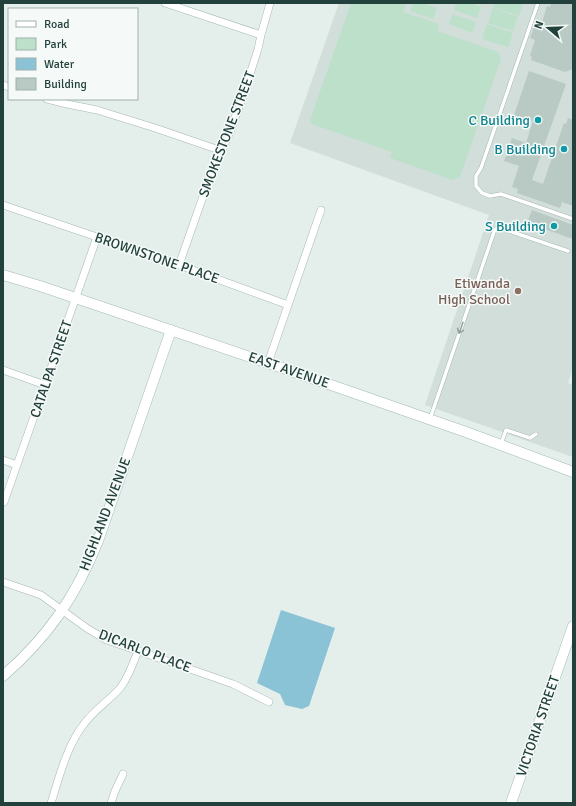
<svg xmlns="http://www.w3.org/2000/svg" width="576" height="806" font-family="Signika,sans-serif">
<rect width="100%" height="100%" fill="#e4eeeb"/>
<path fill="#d2deda" d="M339 3H573V368L568 383 573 385V457L425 405 489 215 290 143Z"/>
<path fill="#bce0c9" d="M351 3H406L403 12 439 24 437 31 498 52 501 59 460 177 453 180 390 158 392 152 312 124 310 120Z
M413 3H422L437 8 433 19 410 11Z
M456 3H470L481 7 477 18 454 10Z
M495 3H523L519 16 493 7Z
M493 8 518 17 513 31 488 23Z
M453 14 476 22 472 33 449 24Z
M487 24 513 33 508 47 482 39Z"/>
<path fill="#8ac2d6" d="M281 610 335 628 309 706 302 709 285 705 280 694 257 683Z"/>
<path fill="#b9c9c4" d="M551 3H573V69L565 72 531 60 532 57 530 56 535 40 530 38 535 24 541 26 547 6 550 7Z
M529 71 566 84 532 180 543 184 564 123 566 124 568 118 573 120V206L562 202 560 208 517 193 518 189 512 187 519 166 504 161 512 138 526 143 533 121 514 115Z
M532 210 573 225V239L530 224 531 221 528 220Z"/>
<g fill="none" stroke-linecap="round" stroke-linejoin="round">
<g stroke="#a6b7b3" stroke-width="4.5">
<path id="lane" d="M538 3 481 168 476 176V186L482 193 490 196 501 194 573 219
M430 419 494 232 496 229 500 228 568 251
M501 444 506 430 530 438 536 434"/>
</g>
<g stroke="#a6b7b3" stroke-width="8">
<path id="street" d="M165 3 261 35
M3 85 9 87
M47 99 67 104 97 110 155 128 222 151
M3 205 179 265 288 305
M179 265 213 168 222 151 229 134 243 96 258 49 261 35 270 3
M268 363 321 210
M3 370 45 385
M3 460 17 465
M4 502 97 237
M3 582 41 595 88 629 107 640 233 684 269 702
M51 803C59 778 67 745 84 724 94 710 110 700 121 687 129 676 133 663 138 651
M111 803 115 791 123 774"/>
</g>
<g stroke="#a2bbb4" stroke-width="11">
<path id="secondary" d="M3 275 40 286 268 363 466 432 573 472
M3 676C48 637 76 596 98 541L171 330
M511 803 573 626"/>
</g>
<use href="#lane" stroke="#fff" stroke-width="3.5"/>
<use href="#street" stroke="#fff" stroke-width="7"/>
<use href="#secondary" stroke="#fff" stroke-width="10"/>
</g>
<defs><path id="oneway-shaft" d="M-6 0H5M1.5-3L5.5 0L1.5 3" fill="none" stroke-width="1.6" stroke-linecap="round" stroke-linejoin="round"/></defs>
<use stroke="#90a09e" href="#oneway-shaft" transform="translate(461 328) rotate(109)"/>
<g fill="#0f9aa8" stroke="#f5faf8" stroke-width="1.5">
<circle cx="538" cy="120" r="4"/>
<circle cx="564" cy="149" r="4"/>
<circle cx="554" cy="226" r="4"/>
</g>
<circle fill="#8d6e63" stroke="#f5faf8" stroke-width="1.5" cx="518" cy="291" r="4"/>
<g text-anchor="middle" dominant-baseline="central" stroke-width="3" stroke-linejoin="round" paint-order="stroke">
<g font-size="14" fill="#0d838f" stroke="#f5faf8" text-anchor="end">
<text x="530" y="120">C Building</text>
<text x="556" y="149">B Building</text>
<text x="546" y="226">S Building</text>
</g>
<g font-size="14" fill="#22413c" stroke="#f5faf8">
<text transform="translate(227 134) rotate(-69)">SMOKESTONE STREET</text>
<text transform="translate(157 258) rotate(19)">BROWNSTONE PLACE</text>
<text transform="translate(51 369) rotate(-71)">CATALPA STREET</text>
<text transform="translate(289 370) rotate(19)">EAST AVENUE</text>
<text transform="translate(105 514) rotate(-69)">HIGHLAND AVENUE</text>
<text transform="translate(145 651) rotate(21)">DICARLO PLACE</text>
<text transform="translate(538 726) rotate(-71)">VICTORIA STREET</text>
</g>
<g font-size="14" fill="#785e54" stroke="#f5faf8" text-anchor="end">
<text x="510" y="283">Etiwanda<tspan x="510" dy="16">High School</tspan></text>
</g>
</g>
<rect width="576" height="806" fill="none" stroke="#22413c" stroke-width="8"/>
<rect x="8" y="8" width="130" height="92" fill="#f5faf8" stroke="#a1b0ad"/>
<rect x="16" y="21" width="20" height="6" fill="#ffffff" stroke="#a1b0ad"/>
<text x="44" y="28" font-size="12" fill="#22413c">Road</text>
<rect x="16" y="38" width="20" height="12" fill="#bce0c9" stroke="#a1b0ad"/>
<text x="44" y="48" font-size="12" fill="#22413c">Park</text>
<rect x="16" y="58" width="20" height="12" fill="#8ac2d6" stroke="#a1b0ad"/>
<text x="44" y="68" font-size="12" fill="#22413c">Water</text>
<rect x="16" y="78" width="20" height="12" fill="#b9c9c4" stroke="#a1b0ad"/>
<text x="44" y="88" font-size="12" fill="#22413c">Building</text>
<g transform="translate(548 28) rotate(289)" stroke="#f5faf8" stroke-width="3" paint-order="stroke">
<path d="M0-3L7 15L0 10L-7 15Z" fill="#22413c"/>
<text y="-6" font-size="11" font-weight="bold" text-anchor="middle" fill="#22413c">N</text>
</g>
</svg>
